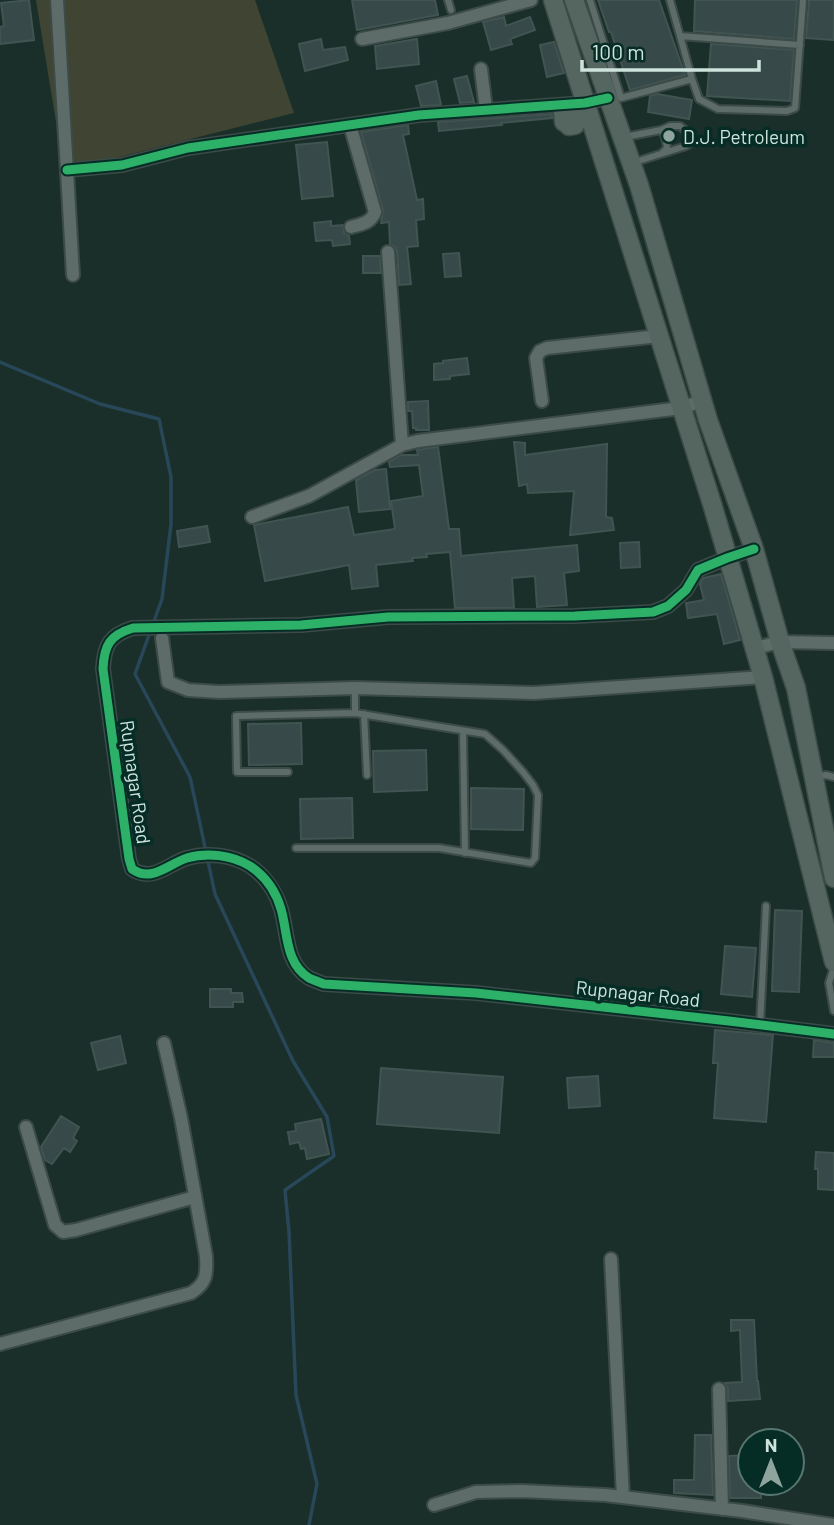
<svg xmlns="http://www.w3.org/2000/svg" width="834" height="1525" font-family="Barlow,sans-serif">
<rect width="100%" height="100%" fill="#1a2f2a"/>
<path fill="#3f4532" d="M36 0H255L294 113 64 171Z"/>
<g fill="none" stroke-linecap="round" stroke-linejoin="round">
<path stroke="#284759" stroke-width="3.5" d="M0 362 100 404 159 419 171 477V524L162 599 135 674 190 777 215 894 293 1061 327 1117 334 1156 285 1190 289 1232 296 1395 317 1484 309 1525"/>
</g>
<path fill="#374948" stroke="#425452" stroke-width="2" d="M29 0 34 40 0 44V27L4 26 1 3Z
M352 0H435L438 15 357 30Z
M598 0H659L685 75 630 90 611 32H609Z
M695 0H797L794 39 694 31Z
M809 0H834V40L806 38Z
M504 17 506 26 530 17 535 30 510 39 512 44 491 50 483 22Z
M321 39 323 50 345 47 348 60 305 71 299 44Z
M417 39 419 64 377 69 375 46Z
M554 42 564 73 547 77 540 45Z
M711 44 794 50 790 101 707 96Z
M467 76 474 102 460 103 454 79Z
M436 81 441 105 421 106 416 86Z
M657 94 692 100 689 119 648 112 650 96Z
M552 114V118L501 123 502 125 439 131 438 122Z
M408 125 409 134 403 135 417 200 423 199 424 219 416 220 418 246 407 247 411 284 399 285 397 251 395 247 390 244 389 222 381 223 383 210 361 132Z
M327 142 333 196 302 199 296 145Z
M331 221V226L343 225 344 233 349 236 350 244 333 246 332 240 316 241 314 223Z
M459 253 461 276 445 277 443 254Z
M363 256H380L381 273H363Z
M467 358 469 374 450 376V379L434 380V364L443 363V361Z
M428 401 429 430H416V428H413L412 411H408V402Z
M514 442 525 443V455L607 444 606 517 612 518 614 530 570 535 574 491 528 493 527 484 519 486Z
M438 447 449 529H459L461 556 577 545 579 571 564 573 567 605 537 607 535 576 512 578 514 608H455L450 552 426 554 427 557 412 558 413 561 376 565 378 586 352 589 349 565 265 581 254 525 348 507 354 535 395 529 391 501 423 496 419 465 390 467 389 462 401 455H418L417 450Z
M386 469 390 509 359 512 356 480 375 470Z
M207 526 210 542 179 547 177 531Z
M639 542 640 567 621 568 620 543Z
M721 574 740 640 724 644 717 614 688 618 686 603 704 600 700 584 703 578Z
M301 723 302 764 249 765 248 724Z
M426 750 427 790 374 792 373 751Z
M471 788 524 789 523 830 471 829Z
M352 798 353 838 301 839 300 799Z
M775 910 802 911 799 992 772 991Z
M725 946 756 948 752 997 721 994Z
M210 989H231V993H242L243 1002H233V1007H210Z
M715 1030 773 1035 766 1122 714 1118 718 1063H713Z
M120 1036 126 1063 98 1070 91 1043Z
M814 1040 834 1043V1057H813Z
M381 1068 503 1077 499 1133 377 1124Z
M598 1076 600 1106 569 1108 567 1078Z
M61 1116 79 1127 73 1138 77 1141 70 1152 64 1148 52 1164 45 1160 41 1147Z
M321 1119 329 1154 307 1159 305 1148 301 1149 299 1142 290 1144 288 1132 296 1131 295 1124Z
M816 1152 834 1153V1190L818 1189V1169H815Z
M731 1320H754L757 1381H758L760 1399 728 1401V1389L725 1383 742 1382 740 1330 731 1331Z
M695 1435H711L713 1495 674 1493V1480H694Z
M750 1455V1483H761V1498H730L729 1456Z"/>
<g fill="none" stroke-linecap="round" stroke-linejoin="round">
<g stroke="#3c4b47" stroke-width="10">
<path id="lane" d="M448 0 451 10
M590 0 621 98 692 79 699 99 718 109 787 111 795 108 803 0
M670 0 692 79
M680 36 800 45
M625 137 661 130C666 135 666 141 667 148L663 152
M632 163 686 146 689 144 685 130 680 126H670L661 130
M355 713V688
M364 714 367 775
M463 731 465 853
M288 772H237L236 716 355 713 485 734 503 750 523 772 533 785 538 795 535 858 531 863 439 848H296
M815 777 826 775 834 777
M834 967 829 983 834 1011
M760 1025 766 906"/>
</g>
<g stroke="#3c4b47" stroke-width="16">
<path id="street" d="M57 0 73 275
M362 39 448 23 531 0
M481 69 486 110
M350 125 375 212C371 223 362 224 351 227
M67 170 122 165 188 148 419 115 585 103 608 98
M388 252 402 445
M542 401 536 358 540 351 547 348 659 336
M252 517 309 496 402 445 418 441 681 408 702 401
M754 549 727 558 698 570 686 590 668 606 653 612 575 616 388 617 301 625 133 628C110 635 104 645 103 669L129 859 132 869C152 883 168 864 187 858 207 852 232 855 250 866 265 876 276 892 281 909 288 933 285 963 309 978 313 980 319 982 324 984L476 993 729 1021 834 1034
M162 638 168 682 188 690 219 692 355 688 534 693 763 677
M755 648 780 642 834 643
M26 1127 55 1225 63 1232 76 1230 195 1197
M611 1259 623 1497
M0 1344 191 1293C207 1283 207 1274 206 1256L181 1118 164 1043
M719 1389 722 1509
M434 1505 476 1492 522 1491 605 1495 742 1511 833 1525"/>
</g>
<g stroke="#3c4b47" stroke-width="21">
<path id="primary" d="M553 0 713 507 763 677 834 962
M574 0 639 185 708 420 754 549 780 642 796 688 834 878
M574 111H577L578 121H575V125L569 126V122H564L563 112H566V113H574Z"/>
</g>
<use href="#lane" stroke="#5e6c69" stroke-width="6"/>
<use href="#street" stroke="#5e6c69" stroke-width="12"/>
<use href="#primary" stroke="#55655f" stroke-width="18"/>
<g stroke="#052d26" stroke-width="13">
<path id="cycleway" d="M67 170 122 165 188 148 419 115 585 103 608 98
M754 549 727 558 698 570 686 590 668 606 653 612 575 616 388 617 301 625 133 628C110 635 104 645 103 669L129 859 132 869C152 883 168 864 187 858 207 852 232 855 250 866 265 876 276 892 281 909 288 933 285 963 309 978 313 980 319 982 324 984L476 993 729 1021 834 1034"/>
</g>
<use href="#cycleway" stroke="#2db169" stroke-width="9"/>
</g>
<circle fill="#90a49e" stroke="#052d26" stroke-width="2.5" cx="669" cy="136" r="7"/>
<g text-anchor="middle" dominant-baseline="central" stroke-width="7" stroke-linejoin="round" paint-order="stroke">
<g font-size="19" fill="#cfe3dd" stroke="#052d26" text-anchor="start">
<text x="683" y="136">D.J. Petroleum</text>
</g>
<g font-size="19" fill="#cfe3dd" stroke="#052d26">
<text transform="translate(136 782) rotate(82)">Rupnagar Road</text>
<text transform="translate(638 993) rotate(6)">Rupnagar Road</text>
</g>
</g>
<g transform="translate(771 1462)"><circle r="33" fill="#052d26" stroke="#56766f" stroke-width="2"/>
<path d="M0-5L12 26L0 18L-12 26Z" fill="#90a49e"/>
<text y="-10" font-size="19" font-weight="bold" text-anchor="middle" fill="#cfe3dd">N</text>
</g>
<path d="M582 60v10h177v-10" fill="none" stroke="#cfe3dd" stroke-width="3.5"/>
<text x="592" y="60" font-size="21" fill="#cfe3dd" stroke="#052d26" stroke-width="5" paint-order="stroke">100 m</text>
</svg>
